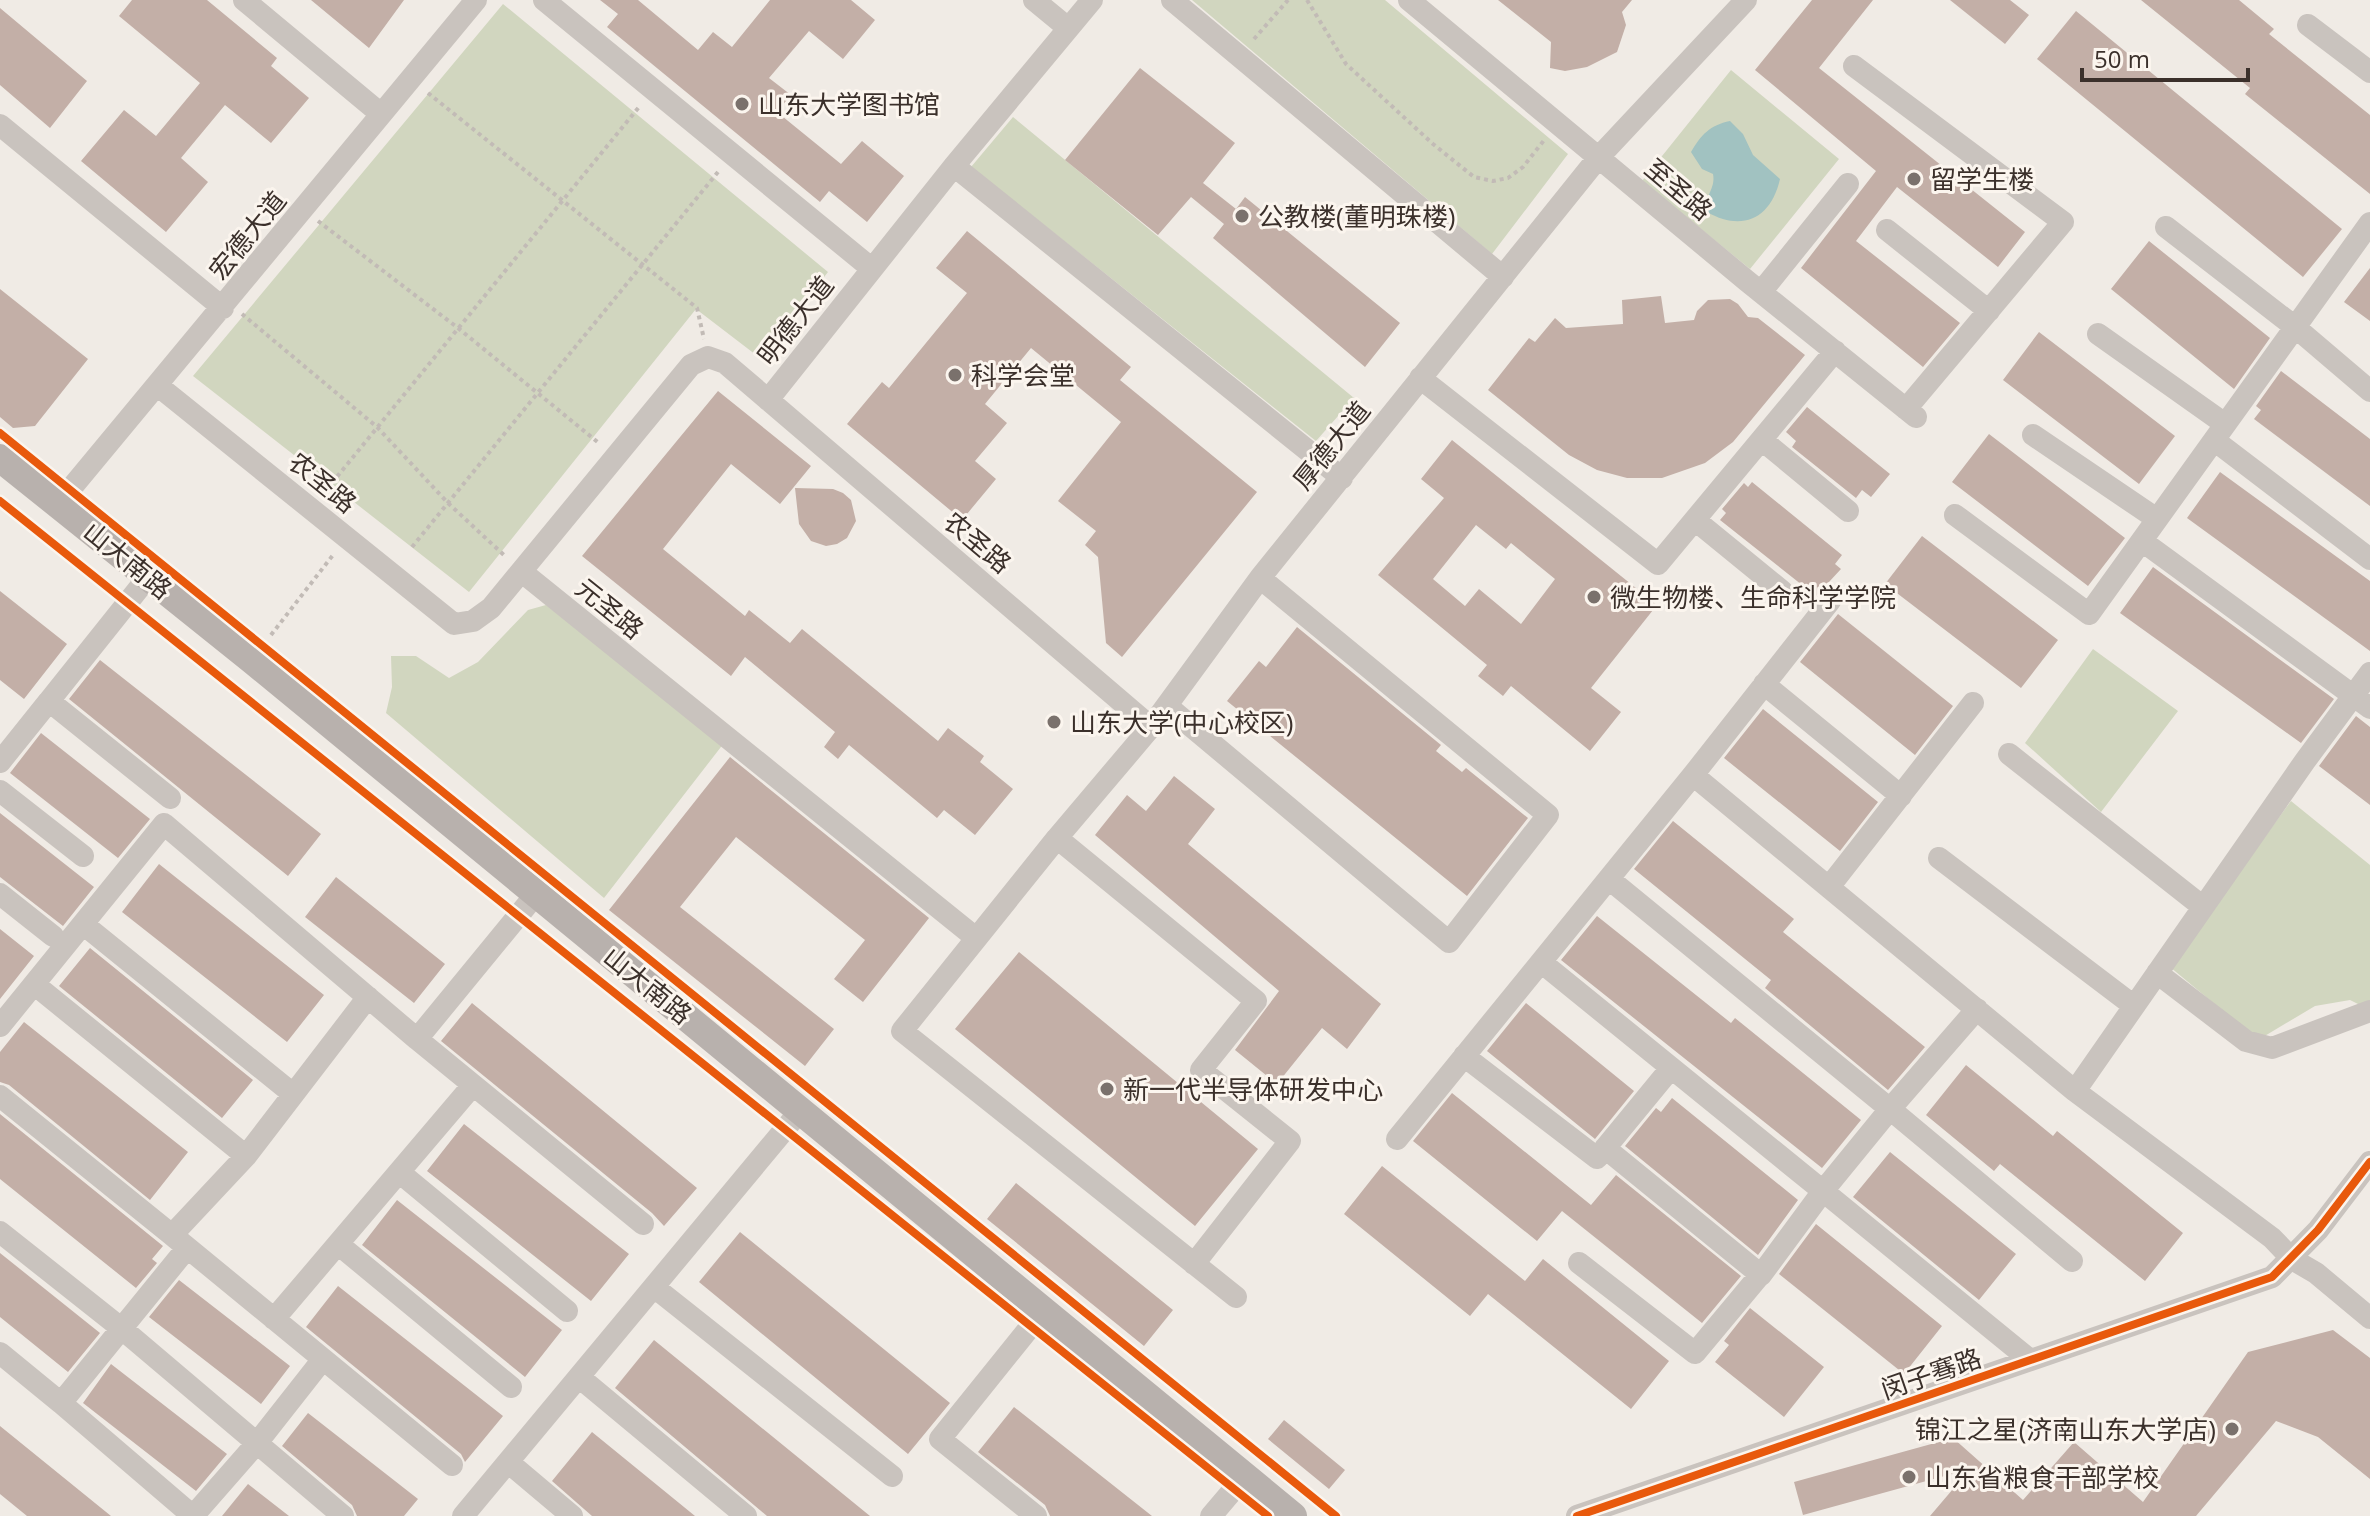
<svg xmlns="http://www.w3.org/2000/svg" width="2370" height="1516" font-family="'Open Sans','Noto Sans SC',sans-serif">
<rect width="100%" height="100%" fill="#f0ebe5"/>
<path fill="#d1d6bf" d="M1192 0H1385L1568 154 1492 254Z
M503 4 828 272 760 358 696 309 469 592 193 376Z
M1731 70 1839 159 1750 269 1642 181Z
M1013 117 1354 398 1316 441 971 167Z
M546 605 724 743 604 898 386 713 392 687 391 656H416L449 678 478 662 528 610Z
M2093 649 2178 711 2101 812 2025 743Z
M2291 801 2370 865V1010L2350 1000 2315 1006 2258 1040 2170 967Z"/>
<path fill="#a1c2c1" d="M1730 121 1743 134 1753 155 1780 179C1771 219 1742 232 1707 212 1704 195 1716 189 1713 174L1702 169 1691 152C1701 135 1710 125 1730 121Z"/>
<path fill="#c3afa7" fill-rule="evenodd" d="M132 0H207L277 58 271 66 309 98 271 143 225 105 181 158 208 182 166 232 81 161 124 110 156 136 200 83 119 16Z
M311 0H404L369 48Z
M600 0H638L698 50 713 32 732 47 770 0H851L875 20 843 59 809 31 769 78 791 95 777 112 841 164 862 141 904 176 867 222 829 191 820 202 607 27 618 14Z
M1498 0H1632L1622 12 1626 25 1617 52 1587 67 1565 71 1550 68 1551 42Z
M1812 0H1873L1819 68 2025 232 1998 267 1897 187 1856 241 1960 323 1923 367 1801 268 1876 171 1755 70Z
M1950 0H2010L2029 15 2005 44Z
M2141 0H2239L2274 29 2269 34 2370 115V194L2245 94 2250 88Z
M0 8 87 81 50 128 0 85Z
M2076 11 2342 229 2303 277 2037 59Z
M1140 68 1235 143 1203 183 1236 209 1245 197 1400 323 1365 367 1213 238 1224 224 1191 197 1158 235 1065 160Z
M967 231 1131 367 1120 380 1257 492 1122 657 1106 643 1098 557 1085 545 1096 531 1058 501 1121 422 1031 348 985 404 1007 423 975 461 996 479 962 520 847 424 882 382 889 388 967 293 936 268Z
M2149 241 2270 338 2234 389 2111 289Z
M2370 268V321L2344 302Z
M0 289 88 359 35 426 13 428 0 417Z
M1661 296 1665 323 1694 320 1697 311 1708 300 1730 299 1738 304 1748 317 1758 318 1805 355 1733 442 1705 463 1662 478H1627L1597 470 1569 455 1488 390 1529 338 1535 342 1555 318 1566 328 1623 324 1622 300Z
M2039 332 2175 436 2139 484 2003 380Z
M2281 371 2370 439V506L2254 419 2261 410 2256 406Z
M718 391 811 466 780 504 731 464 663 549 745 616 749 610 790 643 802 629 938 741 948 728 984 756 980 762 1013 789 975 835 944 810 937 818 849 745 838 759 824 747 835 732 745 657 731 676 582 556Z
M1807 407 1890 474 1871 497 1862 490 1856 498 1792 447 1796 441 1786 432Z
M1989 434 2125 538 2088 586 1952 482Z
M1452 440 1657 605 1591 688 1621 712 1590 751 1511 686 1503 696 1478 676 1487 665 1378 575 1444 498 1421 479ZM1476 525 1506 549 1511 543 1555 579 1521 624 1479 589 1465 606 1433 579Z
M2220 472 2370 581V651L2187 518Z
M1752 482 1842 555 1835 564 1841 569 1816 596 1720 520 1726 513 1722 509 1744 483 1748 487Z
M795 488 833 489 843 493 851 500 856 521 847 538 837 544 826 546 811 541 799 524Z
M1922 536 2058 640 2021 688 1885 584Z
M2153 567 2334 699 2301 743 2120 613Z
M0 591 67 644 24 699 0 680Z
M1838 614 1953 706 1915 755 1800 662Z
M1297 627 1441 745 1436 751 1462 772 1466 768 1528 818 1467 896 1227 701 1259 661 1266 667Z
M100 660 321 834 288 876 69 699Z
M1763 709 1878 802 1840 851 1724 758Z
M2356 716 2370 727V805L2319 766Z
M41 733 150 819 118 858 10 773Z
M730 757 929 918 863 1002 834 979 865 940 736 837 680 907 834 1029 805 1066 609 910Z
M1174 776 1215 809 1188 844 1381 1004 1347 1049 1322 1028 1277 1084 1235 1050 1279 991 1095 835 1127 795 1146 811Z
M0 813 94 887 63 926 0 877Z
M1673 821 1794 919 1783 932 1925 1047 1888 1090 1765 988 1771 980 1634 869Z
M159 864 324 995 287 1042 122 912Z
M336 877 445 964 414 1003 305 917Z
M1597 916 1731 1023 1735 1018 1861 1120 1822 1168 1561 960Z
M0 929 34 956 0 999Z
M90 948 253 1080 222 1118 59 986Z
M1019 952 1258 1149 1195 1226 955 1029Z
M472 1003 697 1188 664 1226 652 1213 441 1041Z
M1526 1003 1634 1091 1595 1139 1487 1051Z
M24 1022 188 1152 150 1200 9 1085 0 1082V1052Z
M1966 1065 2053 1136 2057 1131 2183 1233 2145 1281 2000 1164 1994 1171 1926 1115Z
M1452 1093 1591 1205 1616 1175 1741 1276 1702 1323 1562 1211 1537 1241 1413 1141Z
M1672 1098 1798 1200 1758 1255 1625 1146 1656 1108 1661 1112Z
M0 1114 163 1246 152 1259 157 1263 136 1288 0 1179Z
M464 1124 629 1254 591 1301 427 1171Z
M1890 1152 2016 1254 1979 1300 1853 1197Z
M1382 1166 1525 1281 1543 1259 1669 1361 1631 1409 1488 1294 1470 1316 1344 1214Z
M1016 1183 1173 1310 1144 1346 987 1219Z
M397 1200 562 1330 525 1377 362 1245Z
M1816 1224 1942 1326 1904 1374 1779 1274Z
M740 1232 950 1403 908 1454 699 1282Z
M0 1253 100 1333 68 1372 0 1317Z
M179 1280 290 1366 261 1404 149 1317Z
M338 1286 503 1416 465 1462 461 1454 306 1327Z
M1750 1308 1824 1367 1784 1417 1715 1362 1729 1345 1724 1341Z
M2333 1330 2370 1358V1479L2318 1437 2276 1421 2196 1516H1930L1970 1469 1803 1515 1794 1482 1953 1438 2023 1500 2074 1442 2143 1502 2248 1352Z
M654 1340 870 1516H767L615 1388Z
M111 1364 227 1454 196 1491 83 1403Z
M1014 1407 1152 1516H1050L1045 1505 978 1452Z
M308 1413 418 1499 404 1516H357L352 1505 282 1446Z
M1284 1420 1345 1470 1329 1489 1268 1439Z
M0 1426 111 1516H27L0 1494Z
M592 1432 695 1516H592L552 1481Z
M248 1484 289 1516H222Z"/>
<g fill="none" stroke-linecap="round" stroke-linejoin="round">
<path stroke="#c2bbb6" stroke-width="4" stroke-dasharray="4 4" stroke-linecap="butt" d="M1307 0 1346 64 1433 144 1474 177 1493 181 1508 178 1523 167 1545 139
M1254 39 1288 0
M428 93 697 308 704 339
M318 221 458 328 600 444
M242 314 377 427 448 503 506 557
M327 489 639 107
M412 547 718 172
M271 635 333 555"/>
<path stroke="#c9c3be" stroke-width="22" d="M244 0 381 114
M544 0 871 268
M1034 0 1068 28
M1172 0 1503 277
M1409 0 1747 281 1916 417
M2308 25 2370 72
M1854 66 2063 222 1906 409
M0 125 223 308
M954 166 1342 478
M2166 227 2295 327 2370 391
M1887 230 1989 311
M1761 292 1848 184
M2098 334 2225 424
M1420 378 1658 564 1835 351
M157 385 454 624 473 621 491 608 691 365 708 357 725 363 1151 727
M768 400 954 166 1092 0
M2033 435 2157 519
M1762 440 1848 511
M2214 440 2370 559
M58 504 476 0
M1955 515 2089 614 2370 223
M1695 520 1782 591
M2142 541 2370 708
M522 572 976 938
M1764 684 1901 796
M49 701 148 577
M1167 706 1449 942 1548 815 1260 578
M2009 754 2203 907
M0 762 49 701 170 798
M1693 775 2075 1091 2272 1238 2292 1259 2316 1273 2370 1318
M0 791 83 856
M1057 838 1256 1001 1201 1070 1290 1141 1194 1264
M1939 858 2134 1006
M1609 879 1890 1109 1977 1009
M1829 887 1973 703
M0 894 53 936
M536 894 417 1039 643 1224
M83 924 293 1094
M1541 962 1823 1191 1890 1109 2072 1261
M2157 973 2246 1041 2272 1048 2370 1011
M34 984 246 1156
M0 1026 164 824 417 1039
M1464 1056 1597 1158 1671 1068
M2075 1091 2305 761 2370 673
M0 1096 172 1235 246 1156 368 997
M1397 1139 1693 775 1830 601
M1605 1148 1761 1275 1823 1191 2030 1360
M399 1172 567 1311
M0 1232 121 1328 343 1516
M172 1235 452 1465
M338 1244 511 1387
M1579 1263 1695 1353 1765 1269
M654 1287 892 1476
M1236 1297 902 1031 1057 838 1151 727 1260 578 1598 158 1746 0
M274 1319 473 1085
M0 1353 61 1403 187 1248
M579 1377 746 1516
M61 1403 193 1516 257 1443 323 1359
M508 1462 572 1516
M463 1516 800 1111
M1036 1516 940 1439 1043 1311
M1211 1516 1245 1476
M1577 1516 2272 1277 2318 1230 2370 1162"/>
<path stroke="#b8b1ad" stroke-width="28" d="M0 458 252 660 1293 1516"/>
<g stroke="#fbf5ee" stroke-width="13">
<path id="cycleway" d="M0 433 1336 1516
M0 501 1268 1516
M1577 1516 2272 1277 2318 1230 2370 1162"/>
</g>
<use href="#cycleway" stroke="#e8590c" stroke-width="8"/>
</g>
<g fill="#7a716c" stroke="#fbf5ee" stroke-width="3">
<circle cx="742" cy="104" r="8"/>
<circle cx="1914" cy="179" r="8"/>
<circle cx="1242" cy="216" r="8"/>
<circle cx="955" cy="375" r="8"/>
<circle cx="1594" cy="597" r="8"/>
<circle cx="1054" cy="722" r="8"/>
<circle cx="1107" cy="1089" r="8"/>
<circle cx="2232" cy="1429" r="8"/>
<circle cx="1909" cy="1477" r="8"/>
</g>
<g text-anchor="middle" dominant-baseline="central" stroke-width="6" stroke-linejoin="round" paint-order="stroke">
<g font-size="26" fill="#3b302b" stroke="#fbf5ee" text-anchor="start">
<text x="758" y="104">山东大学图书馆</text>
<text x="1930" y="179">留学生楼</text>
<text x="1258" y="216">公教楼(董明珠楼)</text>
<text x="971" y="375">科学会堂</text>
<text x="1610" y="597">微生物楼、生命科学学院</text>
<text x="1070" y="722">山东大学(中心校区)</text>
<text x="1123" y="1089">新一代半导体研发中心</text>
<text x="2216" y="1429" text-anchor="end">锦江之星(济南山东大学店)</text>
<text x="1925" y="1477">山东省粮食干部学校</text>
</g>
<g font-size="26" fill="#3b302b" stroke="#fbf5ee">
<text transform="translate(1679 189) rotate(40)">至圣路</text>
<text transform="translate(247 235) rotate(-51)">宏德大道</text>
<text transform="translate(795 320) rotate(-52)">明德大道</text>
<text transform="translate(1331 445) rotate(-51)">厚德大道</text>
<text transform="translate(323 482) rotate(39)">农圣路</text>
<text transform="translate(978 542) rotate(40)">农圣路</text>
<text transform="translate(128 560) rotate(39)">山大南路</text>
<text transform="translate(610 608) rotate(39)">元圣路</text>
<text transform="translate(648 985) rotate(39)">山大南路</text>
<text transform="translate(1931 1373) rotate(-19)">闵子骞路</text>
</g>
</g>
<path d="M2082 68v12h166v-12" fill="none" stroke="#3b302b" stroke-width="4"/>
<text x="2094" y="68" font-size="24" fill="#3b302b" stroke="#fbf5ee" stroke-width="6" paint-order="stroke">50 m</text>
</svg>
